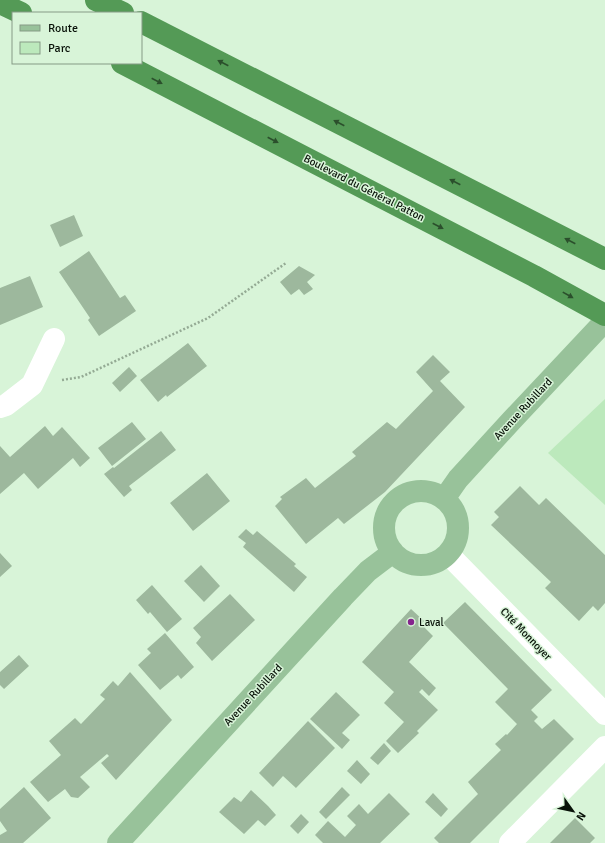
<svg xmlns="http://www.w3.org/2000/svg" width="605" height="843" font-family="Signika,sans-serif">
<rect width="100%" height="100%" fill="#d8f4d8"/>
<path fill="#bce9bc" d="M605 399V505L548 453Z"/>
<path fill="#9db89d" d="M74 215 83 236 60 247 50 225Z
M89 251 120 298 125 295 136 311 99 336 88 320 90 318 59 272Z
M299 266 315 275 307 282 313 289 304 295 299 289 291 295 280 282Z
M30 276 43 307 0 325V288Z
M188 343 207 366 167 397 166 395 158 402 140 380Z
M433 355 450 372 440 381 465 407 385 492 344 524 338 518 306 544 275 506 282 499 280 497 306 478 315 488 356 456 352 452 387 422 396 429 433 391 416 372Z
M129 367 137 376 120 392 112 383Z
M132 422 146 439 112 466 98 448Z
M45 426 53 436 62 427 90 458 80 467 73 458 38 489 24 473 0 494V446L10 457Z
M161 431 176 450 129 486 132 490 124 497 104 474 113 467 114 468Z
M207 473 230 501 193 531 170 503Z
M520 486 539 505 546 498 605 555V603L598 611 593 606 579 621 545 588 551 582 491 525 499 517 494 512Z
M246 529 253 535 257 531 296 564 294 566 307 577 294 592 243 547 246 543 238 537Z
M0 553 12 566 0 577Z
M201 565 220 586 204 602 184 581Z
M152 585 182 619 167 632 150 612 148 614 136 600Z
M230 594 255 620 212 661 196 643 201 637 193 628Z
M465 602 552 690 531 710 538 717 534 721 542 729 554 719 574 739 470 843H439L434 838 478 794 468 782 501 750 495 744 506 734 507 735 517 724 495 702 508 689 443 623Z
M411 609 424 621 421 624 433 636 409 662 436 688 429 696 422 689 419 692 438 710 417 731 419 733 398 753 386 741 404 722 384 703 394 692 362 662Z
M165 633 194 667 181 679 178 675 160 690 138 665 151 653 147 649Z
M19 655 29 666 4 689 0 685V672Z
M130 672 172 720 116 780 101 763 109 756 107 754 80 777 90 787 78 798 71 797 65 789 48 802 30 782 61 755 49 741 75 718 81 724 105 699 100 695 113 681 118 686Z
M336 692 360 715 342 733 350 740 342 749 310 719Z
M308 721 335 748 296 788 283 776 273 787 259 773Z
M384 743 391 751 378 765 370 758Z
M357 760 370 774 361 784 347 771Z
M24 787 51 818 23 843H0V835L7 831 0 821V809Z
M342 787 350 795 326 819 319 812Z
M251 790 268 806 276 815 265 826 258 820 244 834 219 812 234 797 241 802Z
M389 793 410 814 380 843H323L315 835 328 821 345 837 356 825 347 816 359 804 368 814Z
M433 793 448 809 441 817 425 802Z
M301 814 309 822 298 834 290 826Z
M575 818 595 838 590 843H550Z"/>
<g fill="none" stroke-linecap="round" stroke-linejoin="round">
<path stroke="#94aa94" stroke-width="2.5" stroke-dasharray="2 2" stroke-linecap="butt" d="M62 380 81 377 208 318 286 263"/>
<path stroke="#fff" stroke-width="22" d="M0 407 6 405 32 385 54 339
M448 554 605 714
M510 843 605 747"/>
<path stroke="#98c29a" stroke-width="22" d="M384 528a37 37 0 1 1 74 0a37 37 0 1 1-74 0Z
M444 499 458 479 512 420 605 321
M118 843 343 597 368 571 393 552"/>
<path stroke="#549a56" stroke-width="22" d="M96 0 123 13
M0 3 21 13
M141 22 605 259
M122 63 534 276 605 315"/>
</g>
<defs><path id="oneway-solid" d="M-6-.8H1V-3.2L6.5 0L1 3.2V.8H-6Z"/></defs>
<g fill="#2b4f2c">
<use href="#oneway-solid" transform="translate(223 63) rotate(-153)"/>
<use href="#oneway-solid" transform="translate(157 81) rotate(27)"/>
<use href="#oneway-solid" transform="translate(339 123) rotate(-153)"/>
<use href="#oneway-solid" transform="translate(273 140) rotate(27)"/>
<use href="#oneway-solid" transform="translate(455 182) rotate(-153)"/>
<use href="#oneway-solid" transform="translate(438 226) rotate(27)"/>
<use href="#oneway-solid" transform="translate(570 241) rotate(-153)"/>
<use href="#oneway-solid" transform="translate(568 295) rotate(29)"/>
</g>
<circle fill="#85248d" stroke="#d8f4d8" stroke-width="1.5" cx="411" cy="622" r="4"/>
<g text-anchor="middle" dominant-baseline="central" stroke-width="3" stroke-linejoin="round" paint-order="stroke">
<g font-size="11" fill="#091209" stroke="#d8f4d8">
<text transform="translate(364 188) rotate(27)">Boulevard du Général Patton</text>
<text transform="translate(523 409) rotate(-47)">Avenue Rubillard</text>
<text transform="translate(526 634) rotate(46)">Cité Monnoyer</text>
<text transform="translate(253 695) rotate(-47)">Avenue Rubillard</text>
</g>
<g font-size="11" fill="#091209" stroke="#d8f4d8" text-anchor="start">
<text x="419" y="622">Laval</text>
</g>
</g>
<rect x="12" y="12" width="130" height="52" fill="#d8f4d8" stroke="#859a85"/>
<rect x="20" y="25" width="20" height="6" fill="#98c29a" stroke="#859a85"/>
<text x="48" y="32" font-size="12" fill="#091209">Route</text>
<rect x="20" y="42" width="20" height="12" fill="#bce9bc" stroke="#859a85"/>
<text x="48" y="52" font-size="12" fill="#091209">Parc</text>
<g transform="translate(573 811) rotate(123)" stroke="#d8f4d8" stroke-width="3" paint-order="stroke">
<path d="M0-3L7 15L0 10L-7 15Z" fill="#091209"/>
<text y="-6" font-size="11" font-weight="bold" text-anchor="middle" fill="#091209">N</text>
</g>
</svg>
